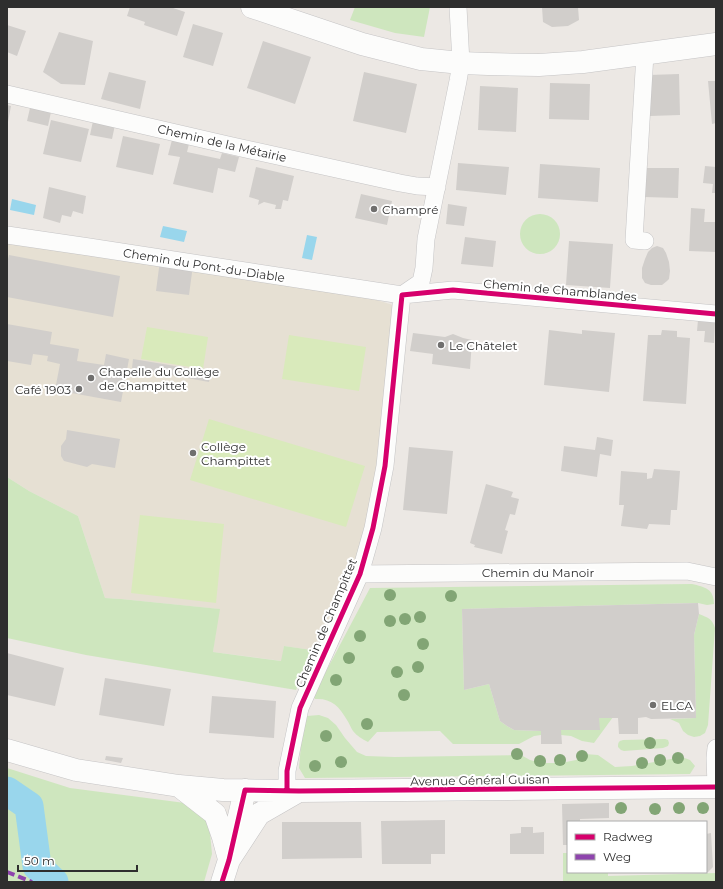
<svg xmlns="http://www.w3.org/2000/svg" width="723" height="889" font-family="Montserrat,sans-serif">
<rect width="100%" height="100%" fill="#ece8e4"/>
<path fill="#e6e0d3" d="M7 240 347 291 393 305 375 487 355 570 312 650 284 646 282 661 213 652 219 609 121 599 105 598 78 516 29 491 7 477Z"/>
<path fill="#cee6be" d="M355 7H430L424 37 395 33 350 20Z
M520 234a20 20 0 1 1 40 0a20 20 0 1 1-40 0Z
M7 477 29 491 78 516 105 598 121 599 220 609 213 652 281 661 284 646 312 650 296 690 86 655 7 638Z
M692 584C705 587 714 589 714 604L707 605 698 603 462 609 464 690 489 684 500 721 507 726 514 730 541 731V735L534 736 519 744H453L440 731 377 732 368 742C362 739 357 736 353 731 351 728 349 723 347 720 339 706 331 698 315 699L313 696 370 588Z
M699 614C708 618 712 618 715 628L708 725 705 733 700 736 694 737 688 735 683 731 679 723 670 719 696 718 694 635Z
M319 715 328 718 336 725 345 738 357 752 366 756 395 757 521 755 530 760 541 763H561L576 760 585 754 598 755 615 767 632 766 682 757 690 760 695 766 690 774 305 778 299 768 301 745 307 716Z
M613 717 594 743 582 741 571 736 561 735V730H599V718Z
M665 739 668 740 669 743 668 746 663 748 624 751 621 750 618 747C618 742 619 741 623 740Z
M7 768 70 788 185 803 209 823 212 854 204 882H7Z
M563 853H568V872H608V876L716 873V882H563Z"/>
<path fill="#d9eabb" d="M147 327 208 337 203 369 141 359Z
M289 335 366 347 359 391 282 379Z
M209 419 365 466 346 527 190 480Z
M140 515 224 524 216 603 131 593Z"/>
<path fill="#99d6ec" d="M12 199 36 205 34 215 10 210Z
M163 226 187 231 184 242 160 237Z
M307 235 317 237 312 260 302 258Z"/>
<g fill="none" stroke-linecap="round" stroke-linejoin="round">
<path stroke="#99d6ec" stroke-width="29" d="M7 791 29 806 37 866 54 882"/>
</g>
<path fill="#d1cecb" d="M130 7H170L185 12 177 36 144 25 145 22 127 16Z
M542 7H578L579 20 568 26 552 27 543 22Z
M193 24 223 33 213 66 183 57Z
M7 25 26 31 17 56 7 52Z
M59 32 93 41 85 85 61 84 43 72Z
M263 41 311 57 295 104 247 88Z
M109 72 146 81 140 109 101 99Z
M364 72 417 84 406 133 353 121Z
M679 74 680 115 650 116 649 75Z
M708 81H716V123L712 124Z
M550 83 590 84 589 120 549 119Z
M480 86 518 88 516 132 478 130Z
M7 105 11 106 8 122H7Z
M30 108 51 112 48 126 27 121Z
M51 120 89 129 81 162 43 154Z
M93 121 115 125 112 139 90 135Z
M123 136 160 144 153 175 116 167Z
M172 140 189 144 187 152 220 159 222 153 239 157 235 172 218 168 213 193 173 184 180 157 168 155Z
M458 163 509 167 506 195 456 190Z
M540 164 600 168 598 202 538 198Z
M705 166 716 167V193H712L713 184 703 183Z
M256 167 294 176 288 201 283 200 281 209H275L276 205 264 202 258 205 259 200 249 197Z
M645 168H679L678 198 644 197Z
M49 187 86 196 83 214 73 211 71 217 62 215 60 223 43 218Z
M361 194 392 201 387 225 355 218Z
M448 204 467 207 464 226 446 224Z
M691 208 705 209 704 222H716V252L689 251Z
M465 237 496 241 493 267 461 264Z
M569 241 613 244 610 288 566 285Z
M657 246 663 248 666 253 669 262 670 271 669 279 667 281 662 285H651L645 283 642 278V268L645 259 648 252 652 248Z
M9 255 120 276 113 317 7 297V263Z
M160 260 193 265 189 295 156 291Z
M698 320 715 321 714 343 704 342 705 331H697Z
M7 324 52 332 50 344 79 349 77 361 104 365 106 354 129 359 121 402 55 390 60 364 47 361 48 356 33 354 31 365 7 361Z
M549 330 582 334V330L615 333 609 392 544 385Z
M662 330 677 331V337L690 338 686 404 643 401 648 335H661Z
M413 333 445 337 453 334 463 338 472 340 470 369 432 364 433 354 410 351Z
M133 359 211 372 209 382 132 368Z
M67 430 120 439 115 468 92 464 87 467 64 461 61 456V446L66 439Z
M597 437 613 440 611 456 600 454 597 477 561 471 564 446 595 450Z
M409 447 453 451 447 514 403 510Z
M654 469 680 471 677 510H671L670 525 649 524 647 529 621 526 624 505H619L621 471 647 473V479L652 478Z
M486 484 513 492 511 497 519 499 515 515 510 514 505 530 508 531 502 554 474 547 475 545 470 543Z
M698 603 699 614 694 635 696 718 651 719 646 717 638 718V734H619L618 718H599L600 730H561L562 744H541V731L514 730 507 726 500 721 489 684 464 690 462 609Z
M7 653 64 668 55 706 7 695Z
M105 678 171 689 164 726 99 715Z
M212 696 276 701 274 738 209 733Z
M106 756 123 758 121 763 105 760Z
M609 803V818L580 819V822H568V845H563L562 804Z
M445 820V854H431V864H382L381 821Z
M282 822H361L362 858 282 859Z
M521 827H533V833L544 832V854H510V834L521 833Z
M711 833 713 867 708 872H706V834Z"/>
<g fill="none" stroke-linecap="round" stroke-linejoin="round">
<g stroke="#c5c4c5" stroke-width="18">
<path id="street" d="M7 94 228 145 400 183 417 186 437 187
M7 235 89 247 402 295 453 290 716 314
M645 241 634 240 645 54
M402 295 421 282 424 268 426 239 458 81 461 63 458 7
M360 574 687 571 716 577
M716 748 715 758 716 785
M287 791V771L300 708 360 574 373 528 385 466 402 295"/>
</g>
<g stroke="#c5c4c5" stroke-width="23">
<path id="secondary" d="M252 7 362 44 421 59 461 63 488 64 539 65 583 62 716 44
M7 750 76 770 179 786 223 790 299 791 716 787
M179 786 215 814 223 837 229 859
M229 860 259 814 299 791
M222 882 229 860 245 790"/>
</g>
<use href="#street" stroke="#fcfcfb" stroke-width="17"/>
<use href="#secondary" stroke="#fcfcfb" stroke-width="22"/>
<path stroke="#8e44ad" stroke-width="4" stroke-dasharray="8 4" stroke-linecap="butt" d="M7 872 32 882"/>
<g stroke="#fff" stroke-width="8">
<path id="cycleway" d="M287 791V771L300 708 360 574 373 528 385 466 402 295 453 290 716 314
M222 882 229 860 245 790 299 791 716 787"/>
</g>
<use href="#cycleway" stroke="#d6006c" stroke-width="5"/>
</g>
<g fill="#82a575">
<circle cx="390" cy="595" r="6"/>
<circle cx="451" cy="596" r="6"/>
<circle cx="420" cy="617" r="6"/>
<circle cx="405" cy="619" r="6"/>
<circle cx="390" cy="621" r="6"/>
<circle cx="360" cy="636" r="6"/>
<circle cx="423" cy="644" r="6"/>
<circle cx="349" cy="658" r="6"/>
<circle cx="418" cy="667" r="6"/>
<circle cx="397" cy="672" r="6"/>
<circle cx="336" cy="680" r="6"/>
<circle cx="404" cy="695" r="6"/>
<circle cx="367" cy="724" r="6"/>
<circle cx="326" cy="736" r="6"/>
<circle cx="650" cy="743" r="6"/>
<circle cx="517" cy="754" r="6"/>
<circle cx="582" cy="756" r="6"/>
<circle cx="678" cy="758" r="6"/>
<circle cx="560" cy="760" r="6"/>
<circle cx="660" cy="760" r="6"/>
<circle cx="540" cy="761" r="6"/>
<circle cx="341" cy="762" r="6"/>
<circle cx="642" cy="763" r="6"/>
<circle cx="315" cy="766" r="6"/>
<circle cx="621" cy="808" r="6"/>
<circle cx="679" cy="808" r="6"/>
<circle cx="703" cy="808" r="6"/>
<circle cx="655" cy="809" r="6"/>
</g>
<g fill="#706f6e" stroke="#fff" stroke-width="1.5">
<circle cx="374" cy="209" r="4"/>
<circle cx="441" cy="345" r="4"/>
<circle cx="91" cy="378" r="4"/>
<circle cx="79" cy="389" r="4"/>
<circle cx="193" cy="453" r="4"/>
<circle cx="653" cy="705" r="4"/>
</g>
<g text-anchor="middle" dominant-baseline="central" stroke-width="4" stroke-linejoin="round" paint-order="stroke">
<g font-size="12" fill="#2e2e2e" stroke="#fff">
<text transform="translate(222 143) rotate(13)">Chemin de la Métairie</text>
<text transform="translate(204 265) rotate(9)">Chemin du Pont-du-Diable</text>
<text transform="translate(560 290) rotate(5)">Chemin de Chamblandes</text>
<text x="538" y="572">Chemin du Manoir</text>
<text transform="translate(326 623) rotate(-67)">Chemin de Champittet</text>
<text transform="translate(480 780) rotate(-1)">Avenue Général Guisan</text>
</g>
<g font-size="12" fill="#2e2e2e" stroke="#fff" text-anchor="start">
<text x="382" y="209">Champré</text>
<text x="449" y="345">Le Châtelet</text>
<text x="99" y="371">Chapelle du Collège<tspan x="99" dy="14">de Champittet</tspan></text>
<text x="71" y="389" text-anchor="end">Café 1903</text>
<text x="201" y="446">Collège<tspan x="201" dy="14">Champittet</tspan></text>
<text x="661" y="705">ELCA</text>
</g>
</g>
<rect width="723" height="889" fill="none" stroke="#2e2e2e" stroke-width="16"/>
<rect x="567" y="821" width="140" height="52" fill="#ffffff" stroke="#ababab"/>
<rect x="575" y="834" width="20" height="6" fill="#d6006c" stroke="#ababab"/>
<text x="603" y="841" font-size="12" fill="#2e2e2e">Radweg</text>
<rect x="575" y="854" width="20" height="6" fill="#8e44ad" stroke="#ababab"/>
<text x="603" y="861" font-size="12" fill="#2e2e2e">Weg</text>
<path d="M18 865v6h119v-6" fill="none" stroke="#2e2e2e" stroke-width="2"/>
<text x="24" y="865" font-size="12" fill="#2e2e2e" stroke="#ffffff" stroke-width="3" paint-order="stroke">50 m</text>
</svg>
